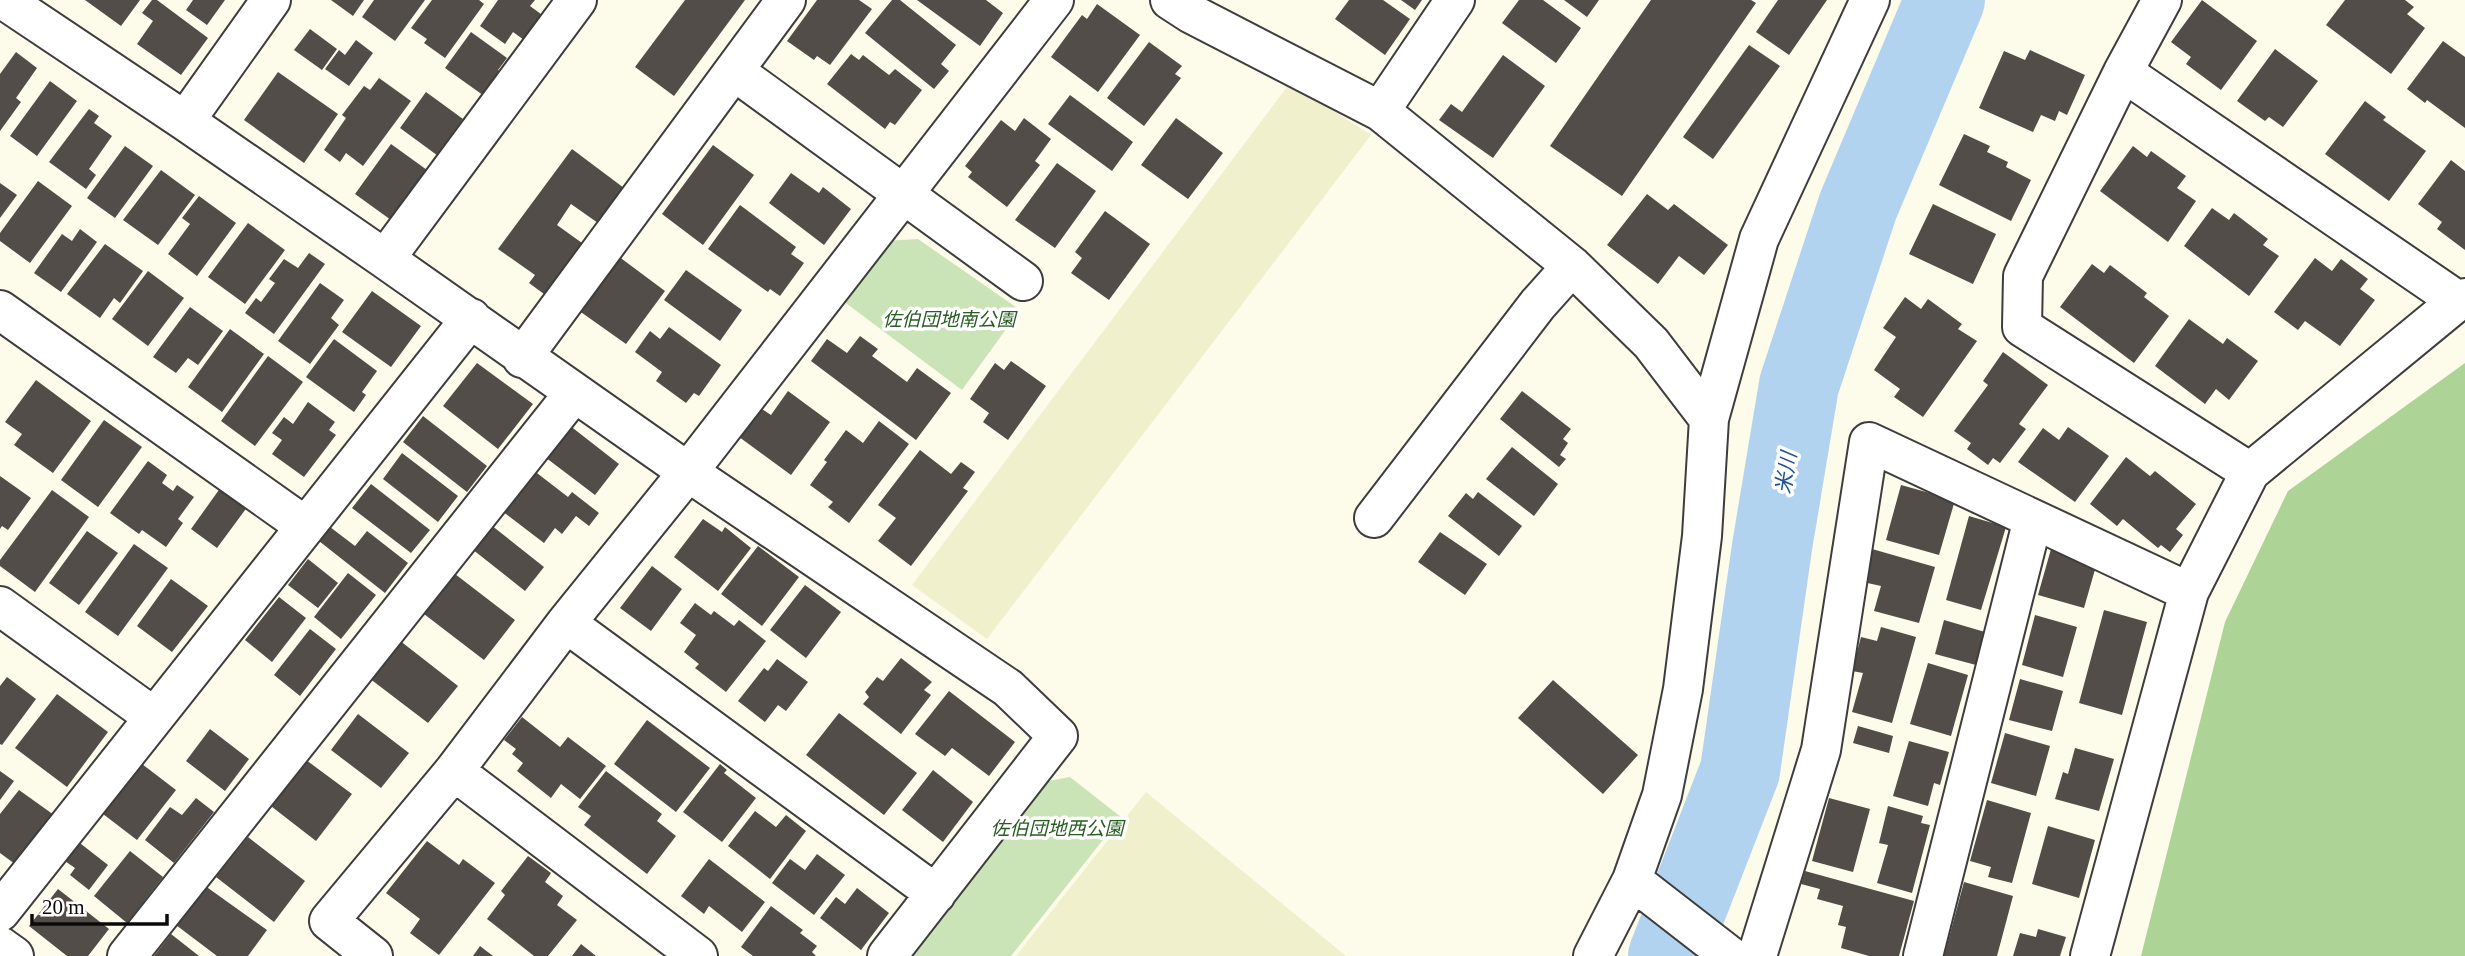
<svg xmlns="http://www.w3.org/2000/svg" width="2465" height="956" font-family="'Times New Roman','Noto Sans JP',serif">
<rect width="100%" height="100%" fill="#fdfbe9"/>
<path fill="#f0f1cc" d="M1290 83 1371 135 987 639 912 585Z
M1146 792 1346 956H1016Z"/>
<path fill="#cae4b7" d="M918 239 1020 310 962 390 839 298 885 241Z
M1070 777 1121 817 1011 956H902L1037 783Z"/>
<path fill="#add397" d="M2465 363V956H2141L2225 622 2288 491Z"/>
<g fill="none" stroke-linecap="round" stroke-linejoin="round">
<path stroke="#b2d3f0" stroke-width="80" d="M1668 956 1740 771 1772 547 1799 385 1858 206 1945 0"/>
</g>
<path fill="#524d48" d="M85 0H140L121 26Z
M152 0H157L208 38 181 75 137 44 153 21 142 13Z
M193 0H225L207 25 186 10Z
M331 0H364L353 16Z
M374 0H425L395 41 362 17Z
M432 0H479L484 4 445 58 424 43 427 39 411 28Z
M498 0H535L530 6 549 20 531 45 513 32 505 44 480 26Z
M685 0H745L674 96 635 67Z
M817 0H859L872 9 830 65 817 56 814 60 787 41Z
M892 0H900L956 45 941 64 949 71 934 89 865 33Z
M917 0H986L1003 13 980 46Z
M1349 0H1383L1410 19 1385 55 1335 19Z
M1401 0H1422L1415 10Z
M1519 0H1543L1581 28 1556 63 1502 23Z
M1564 0H1599L1587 17Z
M1651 0H1751L1756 3 1622 196 1550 146Z
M1778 0H1827L1789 55 1756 32Z
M2202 0 2257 41 2221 90 2186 64 2191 57 2171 42Z
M2345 0H2405L2414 7 2407 14 2425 28 2391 74 2326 25Z
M1097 4 1140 35 1098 92 1051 57 1082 15 1087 19Z
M310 29 337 49 322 70 294 50Z
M471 32 507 58 498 70 504 75 487 98 445 68Z
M356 40 373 53 349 86 325 69 339 50 345 55Z
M2443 41 2465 57V128L2427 100 2425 103 2407 89Z
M1149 42 1182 66 1175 74 1181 78 1144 126 1107 98Z
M1749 45 1780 66 1713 159 1683 137Z
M2275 49 2318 81 2283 127 2269 117 2265 121 2237 101Z
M2030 50 2085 75 2067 115 2059 111 2055 121 2041 115 2033 132 1979 108 2004 51 2025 60Z
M16 52 37 68 16 98 21 102 0 131V74Z
M851 54 859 60 863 55 889 75 895 69 922 90 895 125 890 122 885 129 827 84Z
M1503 55 1545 86 1493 158 1439 120 1451 104 1462 112Z
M278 72 338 114 304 163 244 120Z
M379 78 411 101 363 166 346 153 340 162 324 150 346 118 342 115 364 86 370 90Z
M50 81 77 101 37 156 10 136Z
M426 92 463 119 447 141 455 147 445 161 400 128Z
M1070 95 1133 142 1112 171 1048 124Z
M2365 101 2386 117 2383 120 2426 151 2389 201 2325 154Z
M89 109 99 116 94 123 112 136 89 169 96 175 86 189 49 162Z
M1024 118 1051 139 1035 161 1040 165 1007 207 968 177 972 172 965 166 1001 120 1015 131Z
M1176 118 1223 153 1188 199 1141 165Z
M1964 134 1990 146 1987 152 2008 162 2006 167 2031 180 2011 221 1939 185Z
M391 144 427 170 391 220 355 194Z
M713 145 754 175 703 245 662 214Z
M125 146 153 166 115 218 87 198Z
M2133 146 2147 157 2151 151 2186 176 2177 188 2196 201 2168 242 2100 191Z
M572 149 624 188 598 223 571 204 557 225 582 243 544 294 529 283 535 275 498 249Z
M2451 160 2465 171V250L2437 229 2442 222 2418 204Z
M1057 163 1096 191 1055 248 1015 220Z
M161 170 195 195 158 245 123 220Z
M791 173 819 193 823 187 851 209 824 245 769 203Z
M38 181 72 206 30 263 0 241V233Z
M0 183 17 195 0 218Z
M1647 194 1668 210 1674 204 1728 245 1704 275 1679 256 1658 284 1607 245Z
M199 196 236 223 197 276 168 254 190 224 182 218Z
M1933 204 1996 234 1973 284 1909 254Z
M740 205 796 247 791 254 804 263 780 296 770 289 768 292 708 249Z
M2212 208 2229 220 2234 213 2268 239 2263 245 2279 256 2249 296 2184 246Z
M1105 211 1150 244 1109 300 1071 273 1082 258 1075 252Z
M248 223 285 250 245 304 208 277Z
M80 229 97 242 61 292 34 273 62 234 72 241Z
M105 244 143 271 120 303 114 298 100 318 67 294Z
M309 253 325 264 274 334 245 313 256 298 261 302 275 283 269 279 284 259 298 268Z
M618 256 665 291 626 344 578 310Z
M2315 258 2332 271 2341 259 2368 279 2360 289 2375 300 2340 346 2305 321 2298 330 2274 312Z
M2092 264 2104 273 2110 265 2147 293 2144 297 2169 316 2134 363 2060 307Z
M686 270 742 310 720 341 664 300Z
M148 271 184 298 148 346 112 319Z
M320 283 344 300 331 318 339 325 310 364 278 341Z
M372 291 421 326 391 367 342 332Z
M1905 297 1921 309 1928 299 1962 324 1958 329 1977 341 1923 417 1894 397 1900 389 1874 370 1896 337 1883 328Z
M190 307 223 331 198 365 188 358 176 373 153 357Z
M2189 319 2223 344 2227 338 2258 361 2229 400 2216 389 2205 404 2155 366Z
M669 327 721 365 699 396 694 393 686 403 656 381 662 372 635 352 650 331 660 339Z
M230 329 264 354 222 412 188 387Z
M860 336 878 349 872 356 907 382 917 368 951 393 916 440 811 361 827 339 847 353Z
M334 339 377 371 362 392 366 395 354 412 306 377Z
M2003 352 2048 385 2019 424 2026 429 2000 463 1993 458 1988 465 1967 449 1971 443 1954 431 1988 385 1983 381Z
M268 356 303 382 255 446 221 421Z
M1011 361 1046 386 1008 440 983 422 989 413 970 399 995 363 1004 370Z
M477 363 533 404 498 449 443 406Z
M36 380 91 421 53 473 14 445 22 434 5 422Z
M788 391 830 422 791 475 735 434 756 405 771 415Z
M1522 391 1571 429 1563 439 1568 443 1560 455 1566 459 1559 467 1500 419Z
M308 402 335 422 329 430 336 435 304 477 272 454 282 440 272 433 284 417 293 424Z
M423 416 487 466 467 492 403 442Z
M560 418 619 464 595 495 541 454Z
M104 420 142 447 98 507 61 480Z
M879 421 909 444 849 523 828 507 833 502 810 485 827 462 824 460 846 430 863 443Z
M2068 427 2109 456 2075 502 2018 462 2043 428 2059 440Z
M1512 447 1558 484 1534 516 1486 479Z
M920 450 951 474 961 462 975 472 963 488 968 491 911 566 878 541 896 518 878 505Z
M402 453 458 496 438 522 383 479Z
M2126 457 2150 476 2155 471 2196 504 2176 529 2183 535 2170 552 2161 545 2158 548 2123 519 2117 526 2090 504Z
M148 461 167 475 162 483 173 491 177 485 194 497 178 519 183 523 166 547 142 530 139 534 110 513Z
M533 470 568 497 572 492 599 513 589 526 576 516 562 534 555 528 544 543 502 511Z
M0 476 31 498 8 530 2 526 0 529Z
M371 484 430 530 411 553 352 508Z
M1901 485 1955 500 1939 555 1886 540Z
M221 487 248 506 217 548 191 529Z
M52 490 89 517 35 592 0 566V560Z
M1478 492 1522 526 1499 556 1448 516 1466 493 1473 499Z
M1969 516 2006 527 1981 610 1946 600Z
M703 519 722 532 725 527 751 548 718 591 674 557Z
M491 525 544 567 525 591 472 549Z
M330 527 355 546 367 531 408 563 385 593 319 541Z
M87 531 118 553 79 605 49 583Z
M1440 532 1487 564 1465 595 1418 562Z
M134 544 168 568 118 636 85 612Z
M758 546 799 577 762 626 721 594Z
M1872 549 1935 567 1919 623 1874 611 1881 586 1863 582Z
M2051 549 2070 554 2069 558 2096 566 2084 608 2038 595Z
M308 559 338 583 318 608 288 585Z
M652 566 682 589 651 631 620 608Z
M348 573 376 595 341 639 314 617Z
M455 574 515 620 484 660 424 614Z
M171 579 208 606 172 652 137 626Z
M805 585 841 612 806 658 770 630Z
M279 597 306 618 272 662 245 640Z
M695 603 711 615 714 611 734 626 739 620 766 641 726 692 695 668 699 664 684 652 696 635 680 623Z
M2104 610 2147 622 2122 715 2079 703Z
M2035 615 2077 627 2063 677 2022 665Z
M1944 620 1985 632 1976 665 1935 654Z
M1881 627 1916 637 1892 723 1852 712 1863 673 1852 671 1861 637 1877 641Z
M310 629 336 649 300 696 274 675Z
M399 640 458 686 428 723 369 678Z
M901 658 932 682 924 690 931 695 901 734 863 704 869 697 865 692 877 677 883 681Z
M777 659 808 682 786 711 778 705 765 722 738 701 764 668 768 671Z
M1928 663 1968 675 1951 736 1910 724Z
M7 677 36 699 2 745 0 744V686Z
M2020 679 2063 691 2052 731 2009 720Z
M1553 680 1638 755 1603 794 1518 718Z
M949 691 1015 742 989 776 952 748 945 756 915 734Z
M57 694 108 732 67 787 15 748Z
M839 713 917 773 884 815 806 755Z
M358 714 409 753 381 788 331 750Z
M522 717 560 747 568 737 606 766 580 799 561 784 551 798 517 771 523 763 512 754 516 749 504 740Z
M647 720 710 768 676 812 614 764Z
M1858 726 1893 736 1889 753 1853 743Z
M210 729 249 759 225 791 186 761Z
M2005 733 2050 746 2036 796 1991 783Z
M1909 741 1949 752 1940 785 1934 783 1928 806 1893 796Z
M2075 748 2114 759 2099 811 2055 799 2063 772 2068 774Z
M302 757 352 794 316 841 267 803Z
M142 764 176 790 137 840 103 814Z
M720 764 727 770 724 773 756 798 722 842 683 812Z
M933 770 973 802 943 842 902 810Z
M0 771 14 781 0 800Z
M606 771 662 814 657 821 676 836 647 874 584 825 591 816 578 807Z
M19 790 54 815 15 864 0 853V814Z
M196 798 214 812 174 863 145 840 170 807 182 815Z
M1829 798 1870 809 1853 872 1812 861Z
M1987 800 2031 813 2012 883 1988 877 1991 867 1970 861Z
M1888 806 1923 816 1921 823 1930 825 1912 893 1877 883 1888 845 1879 843Z
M755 811 776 827 786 815 806 831 770 879 728 846Z
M2048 826 2095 840 2079 898 2032 884Z
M248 837 305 881 274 922 216 877Z
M76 840 108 865 89 890 70 875 75 868 62 859Z
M427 841 459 865 463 859 495 883 439 955 410 933 420 919 386 893Z
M130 851 163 877 127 923 94 896Z
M817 854 845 875 814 915 772 883 790 859 805 870Z
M528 856 551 873 545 882 563 896 557 905 577 920 548 956H534L487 919 505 895 501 891Z
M709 859 765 902 742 932 709 906 704 914 681 896Z
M1805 871 1914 901 1899 956H1869L1841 948 1846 927 1838 925 1843 906 1817 899 1820 889 1801 884Z
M1964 882 2013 896 1997 956H1944Z
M201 883 267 930 248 956H217L172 922Z
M857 888 889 913 861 950 820 918 836 897 845 904Z
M58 889 109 929 88 956H67L29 926Z
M771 906 803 930 800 933 817 946 812 952 816 956H753L741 947Z
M2038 929 2066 937 2060 956H2013L2020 933 2036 937Z
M171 934 199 956H154Z
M581 944 596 956H572Z
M480 946 493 956H473Z"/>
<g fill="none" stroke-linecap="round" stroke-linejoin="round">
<g stroke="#3d3d3d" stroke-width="42">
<path id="minor" d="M4 0 185 121 385 259 688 472 1008 688 1058 736 887 956
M1170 0 1190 13 1380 111 1572 266 1651 343 1709 419
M2162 0 2123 72 2023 276 2022 327 2250 472
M2123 72 2458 301
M745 79 1023 281
M1380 111 1455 0
M185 121 271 0
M385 259 577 0
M0 310 305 526
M522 358 786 0
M1374 518 1538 304 1572 266
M0 606 154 717
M566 623 936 894
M454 771 698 956
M1632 880 1730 956
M0 912 471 318
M0 946 14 956
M127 956 574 393
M373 956 329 921 454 771 566 623 688 472 1054 0
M1593 956 1632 880 1662 795 1683 689 1702 536 1709 419 1759 239 1870 0
M1757 956 1821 750 1869 442 2189 592
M1923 956 2033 519
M2090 956 2189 592 2250 472 2458 301 2465 298"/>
</g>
<use href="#minor" stroke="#fff" stroke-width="38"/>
</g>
<g text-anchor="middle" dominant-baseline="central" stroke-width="7" stroke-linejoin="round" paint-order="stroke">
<g font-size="19" font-style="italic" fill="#285c21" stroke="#fff">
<text x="949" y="319">佐伯団地南公園</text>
<text x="1057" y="828">佐伯団地西公園</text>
</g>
<g font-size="21" font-style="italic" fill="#1f5490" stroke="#fff">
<text transform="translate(1786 473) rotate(-81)">米川</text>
</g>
</g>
<path d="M32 914v10h135v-10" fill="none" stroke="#0a0a0a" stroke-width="3.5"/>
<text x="42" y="914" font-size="21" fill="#0a0a0a" stroke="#ffffff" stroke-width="5" paint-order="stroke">20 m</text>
</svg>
